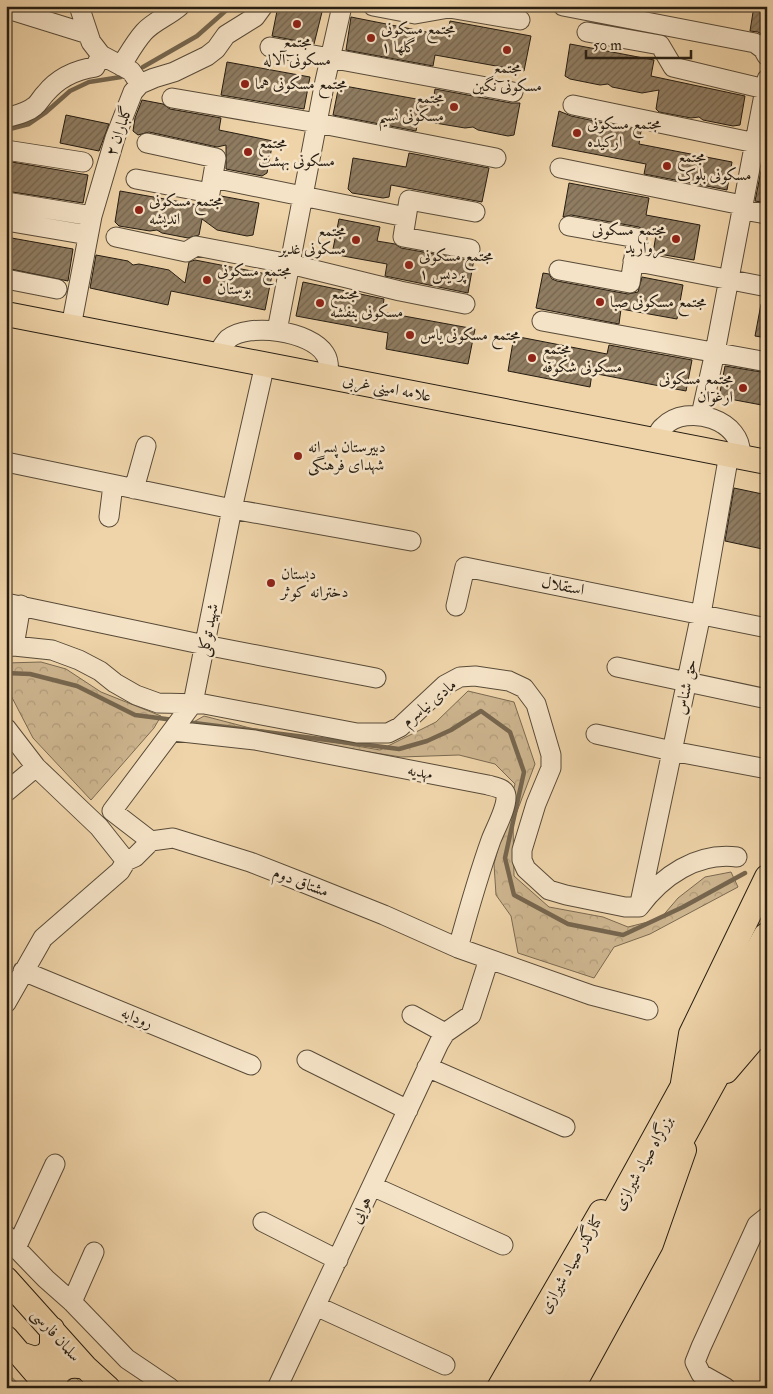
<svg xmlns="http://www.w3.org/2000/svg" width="773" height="1394" font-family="'IM FELL Double Pica',Amiri,serif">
<defs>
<pattern id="green-dots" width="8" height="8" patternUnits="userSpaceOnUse" patternTransform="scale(1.25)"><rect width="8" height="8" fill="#cdb58f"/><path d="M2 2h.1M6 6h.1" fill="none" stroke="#b09b7a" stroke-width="1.8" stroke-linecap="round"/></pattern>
<pattern id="forest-crowns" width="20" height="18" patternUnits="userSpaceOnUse" patternTransform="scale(1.25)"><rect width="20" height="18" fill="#cdb58f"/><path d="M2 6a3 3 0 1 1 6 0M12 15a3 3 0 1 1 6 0" fill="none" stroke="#b09b7a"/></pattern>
<pattern id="building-hatch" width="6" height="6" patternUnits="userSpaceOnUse" patternTransform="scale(1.25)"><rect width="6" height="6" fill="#8f7c61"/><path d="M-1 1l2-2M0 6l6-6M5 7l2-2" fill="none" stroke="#75654f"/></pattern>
</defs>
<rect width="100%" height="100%" fill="#efd4a9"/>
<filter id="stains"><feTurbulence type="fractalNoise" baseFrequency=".004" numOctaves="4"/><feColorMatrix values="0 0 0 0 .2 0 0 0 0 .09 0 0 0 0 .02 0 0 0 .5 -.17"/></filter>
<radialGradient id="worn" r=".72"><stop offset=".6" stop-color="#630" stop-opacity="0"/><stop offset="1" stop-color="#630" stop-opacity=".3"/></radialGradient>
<path fill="url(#green-dots)" stroke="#7a6950" d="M6 1371 22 1388H6Z
M74 1376 87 1388H72L68 1382Z"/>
<path fill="url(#forest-crowns)" stroke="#7a6950" d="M41 662 66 669 101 692 161 716 154 728 91 800 33 738 6 686V663Z
M468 691 514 702 535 764 513 822 514 876 549 907 603 917 628 927 660 919 678 898 705 877 731 872 738 887 650 934 614 947 594 978 518 953 511 916 496 895 494 864 515 784 495 764 459 755 401 757 190 724 204 716 250 728 380 750 436 722Z"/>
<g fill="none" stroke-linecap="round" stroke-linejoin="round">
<path stroke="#76664e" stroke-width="4.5" d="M143 67 197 36 231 6
M6 130 29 124 45 113 70 91 89 82 121 77
M6 673 30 674 77 686 135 715 174 720
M186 722 399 749 427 741 451 730 481 711 510 732 524 772 505 858 514 895 568 924 623 935 683 907 745 873"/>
</g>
<path fill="url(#building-hatch)" stroke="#261d12" d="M278 6H293L322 12 314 44 272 36Z
M754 6H767V37L758 32 750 31Z
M351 17 447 36 450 21 531 36 524 71 435 55 433 66 346 50Z
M570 44 654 60 651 76 745 96 740 125 733 126 703 120 699 117 691 118 659 112 656 109 659 90 642 93 612 87 608 84 600 85 570 79 565 76Z
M227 62 310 77 304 109 221 95Z
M339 85 433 102 435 89 511 103H520L514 135 508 136 478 130 473 127 465 128 435 123 420 111 416 131 333 115Z
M142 100 163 104 170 109 221 118 219 130 273 141 267 173 262 176 226 169V145L217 147 149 132 138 135 133 131 135 118Z
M559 111 571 116 641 131 639 144 732 162 727 190 644 174 646 164 552 146Z
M66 115 109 124 99 151 60 143Z
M409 153 489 168 482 202 391 185 389 197 383 198 352 193 348 189 353 158 406 167Z
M6 161 88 175 83 203 6 191Z
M762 166 767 167V203L755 201Z
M569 183 649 198 646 215 700 225 694 260 653 253 656 235 647 234 644 230 639 227 571 215 563 217Z
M120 191 215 208 216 202 221 196 259 203 253 235 247 236 217 230 202 219 199 235 188 238 162 233 157 230 150 231 119 226 115 222Z
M339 219 380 227 377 241 395 244 401 248 468 260 474 259 468 293 385 276 387 264 332 254Z
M6 237 73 249 68 281 6 268Z
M96 255 128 261 133 265 139 264 169 270 185 283 189 262 195 260 272 275 265 310 171 291 168 305 90 288Z
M543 273 549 274 552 279 557 281 628 294 638 292 642 277 683 285 677 319 621 309 619 324 536 308Z
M303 282 384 299 382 312 475 329 468 364 386 349 388 333 296 316Z
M761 304H767V338L755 336Z
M514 336 607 354 609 345 692 360 686 391 592 373 590 387 508 371Z
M725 366 767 373V406L719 397Z
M734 488 767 495V550L725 541Z"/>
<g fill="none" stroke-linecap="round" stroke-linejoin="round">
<g stroke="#584b38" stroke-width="21">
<path id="minor" d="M79 6 91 42 101 55 131 71 140 84
M373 6 415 14 449 8 520 20
M563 6 755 43 763 49 767 56
M14 11 88 34
M587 32 660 45 673 67 765 89
M270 47 513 92
M121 66C128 55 135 42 144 32 154 21 169 16 180 6
M172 98 317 123 496 158
M573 105 765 145
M6 118C16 115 27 113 35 106 39 103 41 98 45 94 58 78 75 70 95 67L101 55
M6 150 83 162
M560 168 742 205 749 211 767 214
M213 178 406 217
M136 179 210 193 216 158 147 143
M6 202 92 216
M6 221 88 235
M116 237 186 252 196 246 290 264 400 291 465 304
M470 249 403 237 409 200 475 212
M633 261 767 287
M559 270 630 283 637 238 569 226
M6 279 57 289
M542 321 767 362
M71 327 92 216 115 138 133 92 140 84 154 78 174 72 207 56 216 49 226 35 255 17 263 6
M277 331 325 81 342 6
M217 355C220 350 224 343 228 339 249 322 311 331 325 354 329 360 329 369 328 377
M701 415 715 352 767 79
M655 440C657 436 659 430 663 427 687 402 745 420 740 457
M6 462 232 509 411 541
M134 489 146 446
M109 517 113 485
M6 603 205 645 376 678
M456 606 465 567 767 628
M14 646 21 605
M6 647 14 646 52 650 79 660 100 671 115 683 136 695 158 703 204 704 357 733H388L400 727 445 685 460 677 475 676 509 681 524 688 536 704 551 755V768L536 804 522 850V860L526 869 549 890 566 895 625 907H639C662 876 697 852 737 857
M617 667 767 699
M6 728 36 767 99 827 126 861 135 857 151 841 173 838 250 862 304 883 384 915 458 948 591 995 648 1010
M173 731 255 740 488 785C495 787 505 788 506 796 507 808 495 829 491 840 478 876 468 912 458 948
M596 734 672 751 767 769
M6 792 36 767
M151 841 112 811 193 703 232 509 262 377
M640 903 701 614 729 454
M23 971 251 1065
M6 1003 43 938 120 871 126 861
M412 1015 445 1033
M307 1060 408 1110
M427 1067 565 1127
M372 1186 503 1245
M263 1222 338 1260
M6 1235 16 1248 46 1279 72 1302 127 1359 170 1388
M16 1248 55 1164
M72 1302 94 1252
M316 1306 445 1365
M277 1388 439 1043 445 1033 471 1015 489 959
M726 1388 701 1374 695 1362 701 1347 757 1225 767 1217"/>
</g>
<g stroke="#261d12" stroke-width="26">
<path id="major" d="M6 314 767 462
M726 1071 767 1023
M683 1083 691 1034 767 877
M6 1279 85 1367 108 1388
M6 1338 49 1388
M20 1354 35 1359 47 1355 52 1346V1329
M54 1388C54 1368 68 1363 85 1367
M499 1388 601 1212
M572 1388 651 1244 684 1150"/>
</g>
<g stroke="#261d12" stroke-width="30">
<path id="highway" d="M519 1388 767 937
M543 1388 767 981"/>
</g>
<use href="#minor" stroke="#f5e3c7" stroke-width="19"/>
<use href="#major" stroke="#efd4a9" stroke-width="24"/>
<use href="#highway" stroke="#efd4a9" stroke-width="28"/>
</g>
<g fill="#8f2418" stroke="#f5e3c7" stroke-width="2">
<circle cx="297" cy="24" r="5"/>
<circle cx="371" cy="38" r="5"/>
<circle cx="507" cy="50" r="5"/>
<circle cx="245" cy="84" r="5"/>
<circle cx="454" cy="107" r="5"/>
<circle cx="577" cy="133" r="5"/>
<circle cx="248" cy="152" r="5"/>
<circle cx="667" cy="166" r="5"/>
<circle cx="139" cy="210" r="5"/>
<circle cx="676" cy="239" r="5"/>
<circle cx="356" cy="240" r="5"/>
<circle cx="409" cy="265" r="5"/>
<circle cx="207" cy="280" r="5"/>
<circle cx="600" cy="302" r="5"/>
<circle cx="320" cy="303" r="5"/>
<circle cx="410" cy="335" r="5"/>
<circle cx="532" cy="358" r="5"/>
<circle cx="743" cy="388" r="5"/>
<circle cx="298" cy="456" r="5"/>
<circle cx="271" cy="583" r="5"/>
</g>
<g text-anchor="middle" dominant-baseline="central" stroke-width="5" stroke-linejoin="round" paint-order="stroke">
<g font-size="16" fill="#261d12" stroke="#f5e3c7" text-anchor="start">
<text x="381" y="29">مجتمع مسکونی<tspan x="381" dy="18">گلها ۱</tspan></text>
<text x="297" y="42" text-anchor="middle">مجتمع<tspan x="297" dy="18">مسکونی آلاله</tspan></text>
<text x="507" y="68" text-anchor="middle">مجتمع<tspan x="507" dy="18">مسکونی نگین</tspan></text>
<text x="255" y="84">مجتمع مسکونی هما</text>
<text x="444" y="98" text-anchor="end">مجتمع<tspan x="444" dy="18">مسکونی نسیم</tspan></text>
<text x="587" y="124">مجتمع مسکونی<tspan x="587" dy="18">ارکیده</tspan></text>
<text x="258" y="143">مجتمع<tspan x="258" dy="18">مسکونی بهشت</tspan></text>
<text x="677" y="157">مجتمع<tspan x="677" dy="18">مسکونی بلوک</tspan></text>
<text x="149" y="201">مجتمع مسکونی<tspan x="149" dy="18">اندیشه</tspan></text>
<text x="666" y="230" text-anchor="end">مجتمع مسکونی<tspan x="666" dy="18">مروارید</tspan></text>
<text x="346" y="231" text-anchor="end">مجتمع<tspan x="346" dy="18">مسکونی غدیر</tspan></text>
<text x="419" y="256">مجتمع مسکونی<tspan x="419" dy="18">پردیس ۱</tspan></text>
<text x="217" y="271">مجتمع مسکونی<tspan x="217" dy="18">بوستان</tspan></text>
<text x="330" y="294">مجتمع<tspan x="330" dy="18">مسکونی بنفشه</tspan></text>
<text x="610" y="302">مجتمع مسکونی صبا</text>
<text x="420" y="335">مجتمع مسکونی یاس</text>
<text x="542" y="349">مجتمع<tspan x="542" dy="18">مسکونی شکوفه</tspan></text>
<text x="733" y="379" text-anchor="end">مجتمع مسکونی<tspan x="733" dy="18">ارغوان</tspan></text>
<text x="308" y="447">دبیرستان پسرانه<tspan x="308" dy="18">شهدای فرهنگی</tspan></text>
<text x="281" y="574">دبستان<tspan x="281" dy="18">دخترانه کوثر</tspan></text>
</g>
<g font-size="16" fill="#261d12" stroke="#f5e3c7">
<text transform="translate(119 131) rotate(-71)">گلباران ۲</text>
<text transform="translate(387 388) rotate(11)">علامه امینی غربی</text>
<text transform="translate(563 586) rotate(11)">استقلال</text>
<text transform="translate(208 630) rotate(-79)">شهید توکلی</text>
<text transform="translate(686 687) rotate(-78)">حق شناس</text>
<text transform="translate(429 703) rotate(-39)">مادی نیاسرم</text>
<text transform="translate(420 772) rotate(11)">مهدیه</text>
<text transform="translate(301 882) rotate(21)">مشتاق دوم</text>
<text transform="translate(137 1018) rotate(22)">رودابه</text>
<text transform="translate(643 1163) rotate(-61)">بزرگراه صیاد شیرازی</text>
<text transform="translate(361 1210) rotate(-65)">هوایی</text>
<text transform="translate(571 1264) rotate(-60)">کنارگذر صیاد شیرازی</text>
<text transform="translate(56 1335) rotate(48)">سلمان فارسی</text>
</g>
</g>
<rect width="773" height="1394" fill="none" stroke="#efd4a9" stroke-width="25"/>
<rect x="8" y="8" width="758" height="1379" fill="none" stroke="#261d12" stroke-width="2.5"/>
<rect x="12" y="12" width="748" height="1369" fill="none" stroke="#261d12"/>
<path d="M586 50v8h105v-8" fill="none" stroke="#261d12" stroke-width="2.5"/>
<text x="593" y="50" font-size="15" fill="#261d12" stroke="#f5e3c7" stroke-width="4" paint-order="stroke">50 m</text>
<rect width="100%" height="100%" filter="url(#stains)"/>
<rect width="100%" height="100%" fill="url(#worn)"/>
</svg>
